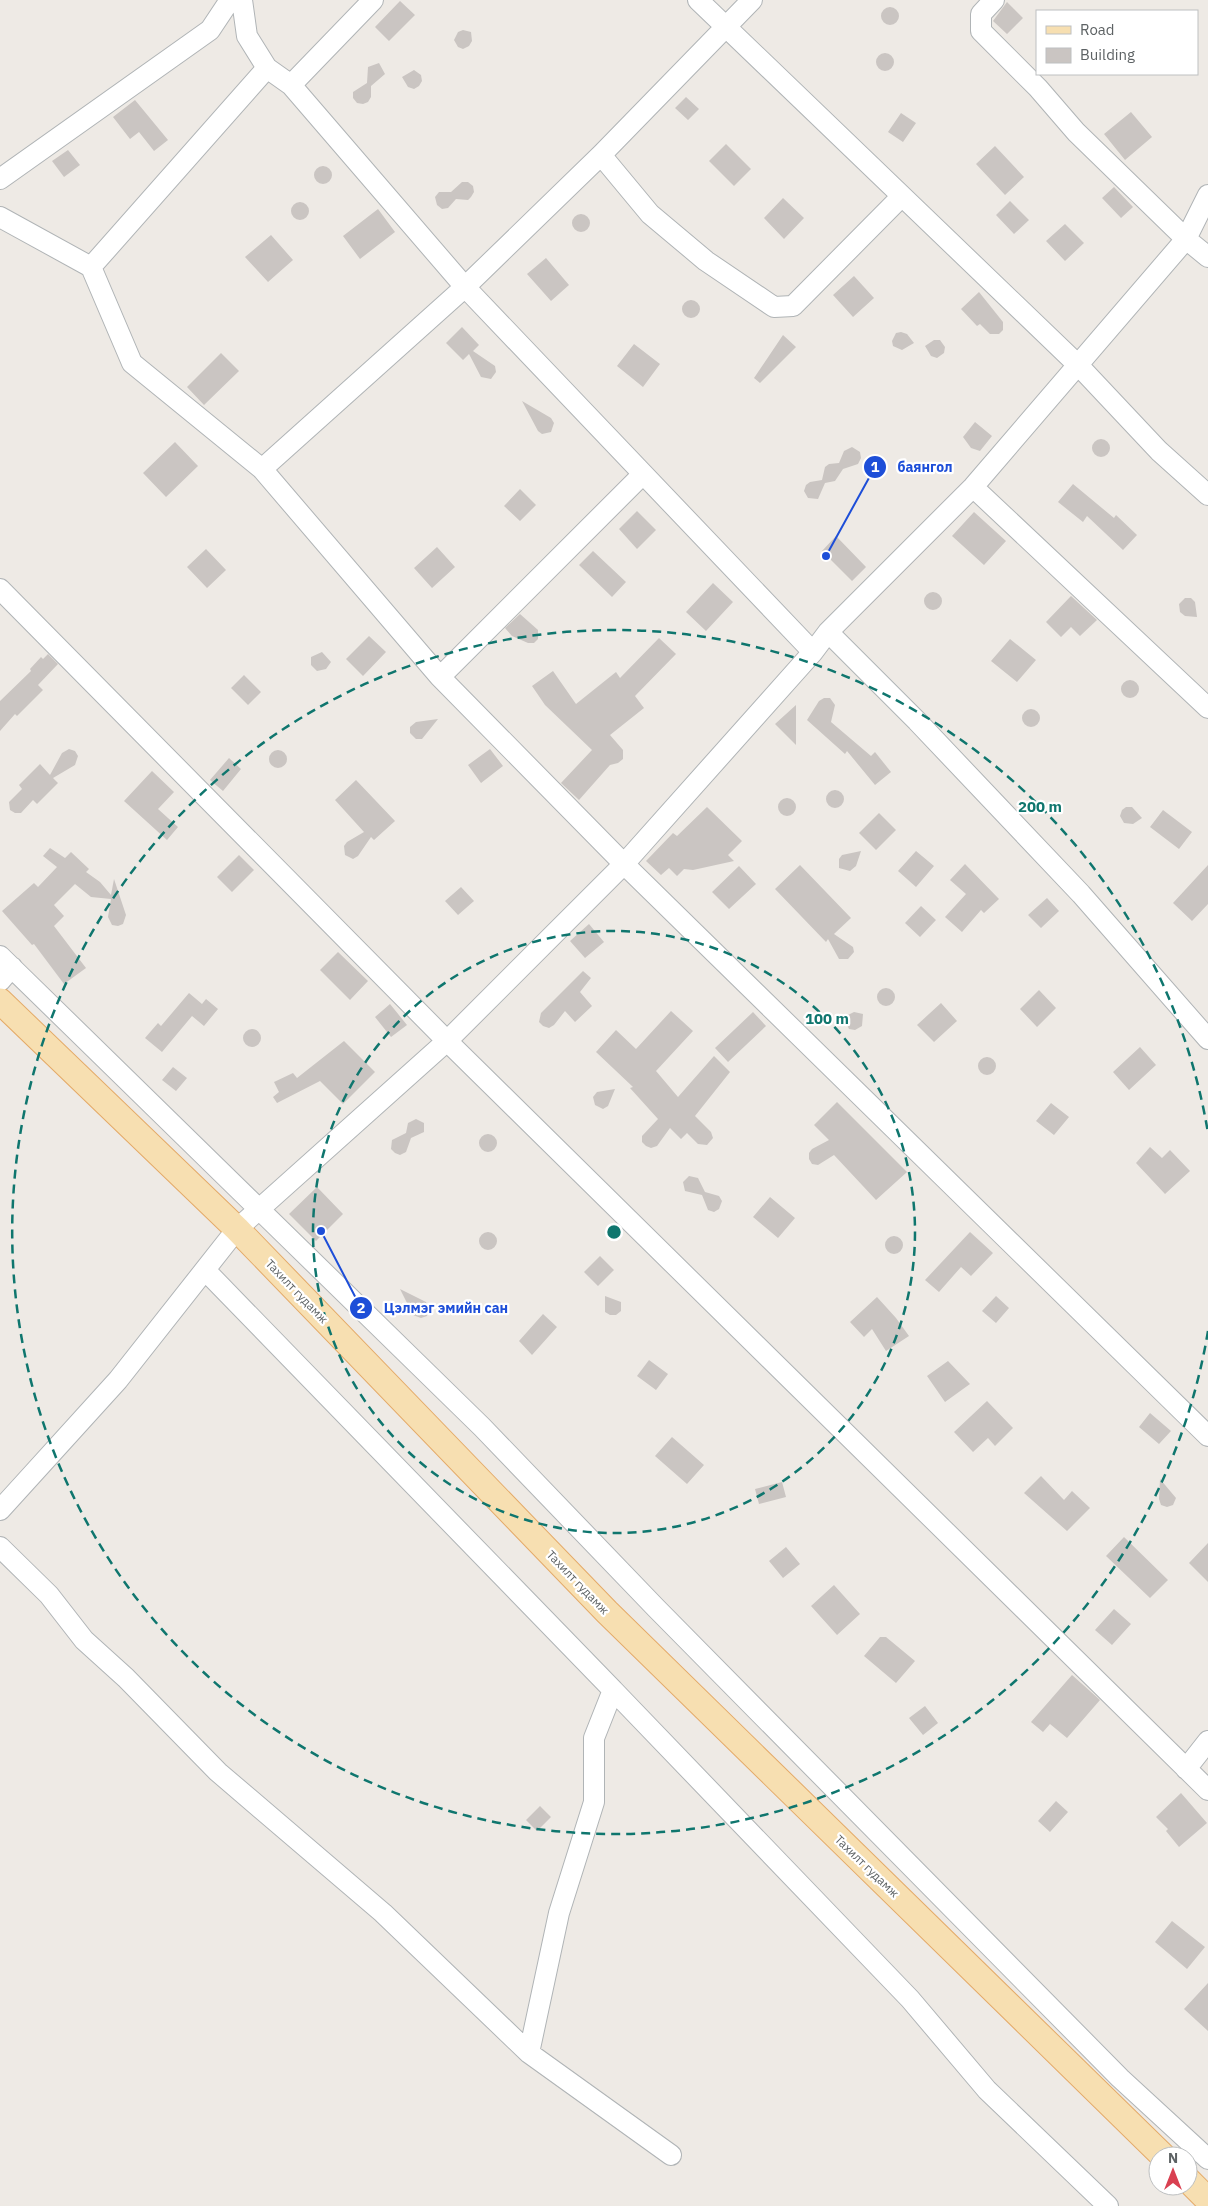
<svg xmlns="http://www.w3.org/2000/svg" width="1208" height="2206" font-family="'IBM Plex Sans',sans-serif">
<rect width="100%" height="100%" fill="#eeeae5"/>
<path fill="#cac5c2" d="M400 1 415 15 389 41 375 27Z
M1007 2 1023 18 1007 34 993 21Z
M881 16a9 9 0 1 1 18 0a9 9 0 1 1-18 0Z
M463 30 471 32 472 41 469 46 463 49 458 47 454 40 458 32Z
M876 62a9 9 0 1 1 18 0a9 9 0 1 1-18 0Z
M379 63 385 74 371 86V97L368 102 363 104 357 103 353 98V92L367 83 368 67Z
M414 70 421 75 422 81 419 86 414 89 408 87 402 77Z
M686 97 699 109 688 120 675 108Z
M135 100 168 140 154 151 139 132 130 139 113 117Z
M1131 112 1152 137 1125 160 1104 134Z
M901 113 916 123 903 142 888 132Z
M726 144 751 169 734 186 709 161Z
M995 146 1024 177 1005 195 976 164Z
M68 150 80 165 64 177 52 161Z
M314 175a9 9 0 1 1 18 0a9 9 0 1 1-18 0Z
M462 182H468L473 186 474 192 471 197 468 200 456 199 448 208 442 209 437 205 435 197 439 192H451Z
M1114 187 1133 207 1121 218 1102 198Z
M783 198 804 218 784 239 764 218Z
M1010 201 1029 220 1014 234 996 215Z
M291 211a9 9 0 1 1 18 0a9 9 0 1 1-18 0Z
M378 209 395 232 360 259 343 236Z
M572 223a9 9 0 1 1 18 0a9 9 0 1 1-18 0Z
M1065 224 1084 243 1065 261 1046 241Z
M271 235 293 260 268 282 245 257Z
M546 258 569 285 551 301 527 274Z
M854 276 874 298 853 317 833 295Z
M979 292 1003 322V330L999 334H990L980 324 977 326 961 309Z
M682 309a9 9 0 1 1 18 0a9 9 0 1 1-18 0Z
M462 327 479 345 473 351 495 366 496 372 491 379 481 377 469 354 463 360 446 343Z
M901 332 907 334 914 343 902 350 893 346 892 341 896 333Z
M783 335 796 347 760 383 754 378Z
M934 340H940L945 347 944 353 937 358 931 356 925 346Z
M634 344 660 364 643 387 617 366Z
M221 353 239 371 204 405 187 387Z
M522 401 551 418 554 423 551 432 542 434 538 431Z
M975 422 992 436 980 451 971 448 963 437Z
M1092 448a9 9 0 1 1 18 0a9 9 0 1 1-18 0Z
M175 442 198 466 166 497 143 473Z
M852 447 860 452 861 458 858 464 843 469 835 481 825 483 818 499 808 498 804 491 806 485 810 482 822 480 825 467 829 464 839 463 844 451Z
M1073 484 1114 518 1116 515 1137 535 1123 550 1087 516 1083 522 1058 502Z
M520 489 536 505 520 521 504 506Z
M637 511 656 530 637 549 619 529Z
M974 512 1006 541 984 565 952 536Z
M836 536 866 567 852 581 822 551Z
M437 547 455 567 432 588 414 568Z
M206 549 226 570 207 588 187 567Z
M593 551 626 582 612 597 579 565Z
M713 583 733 602 706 631 686 612Z
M924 601a9 9 0 1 1 18 0a9 9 0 1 1-18 0Z
M1071 596 1097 620 1080 636 1071 627 1061 637 1046 622Z
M1185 598H1191L1195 602 1197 617 1185 616 1180 612 1179 604Z
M520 614 538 630V639L534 643H528L512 636 505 628Z
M369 636 386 652 363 676 346 659Z
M659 638 676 654 635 696 644 708 610 735 623 750V759L618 763 610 765 579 800 561 783 592 750 545 705 532 686 553 671 576 704 616 672 620 678Z
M1010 639 1036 660 1017 682 991 661Z
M322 652 331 662 326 669 317 671 311 665V657Z
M48 654 58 664 38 685 43 690 17 716 15 714 0 731V701L31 671 30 669 41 657 43 659Z
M244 675 261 692 248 705 231 688Z
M1121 689a9 9 0 1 1 18 0a9 9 0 1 1-18 0Z
M824 698H830L835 705 831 722 871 756 875 752 891 772 875 785 847 751 845 754 807 720 819 701Z
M796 705V745L775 724Z
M1022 718a9 9 0 1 1 18 0a9 9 0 1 1-18 0Z
M438 719 422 739H416L410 733V727L416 722Z
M69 749 75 751 78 756 75 765 53 778 58 783 37 804 33 800 21 813H15L10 810 9 802 22 789 19 785 40 764 50 775 62 753Z
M490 749 503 766 481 783 468 765Z
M269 759a9 9 0 1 1 18 0a9 9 0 1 1-18 0Z
M229 758 241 769 223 791 210 780Z
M152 771 174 792 158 809 178 827 167 840 124 801Z
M356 780 395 821 374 840 371 837 358 856 353 859 345 855 344 846 347 842 364 832 335 800Z
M826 799a9 9 0 1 1 18 0a9 9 0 1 1-18 0Z
M778 807a9 9 0 1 1 18 0a9 9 0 1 1-18 0Z
M707 807 742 841 728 855 734 861 693 870 684 869 677 876 669 868 661 875 646 861 673 833 677 836Z
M1126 807H1132L1142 818 1133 824 1124 823 1120 816 1122 810Z
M1163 810 1192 832 1179 849 1150 827Z
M879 813 896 830 876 850 859 833Z
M50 848 65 858 71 852 89 869 86 872 100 882 111 895 114 879 126 915 123 924 118 926 112 925 108 917 111 899 91 897 75 884 54 905 64 916 54 926 86 968 64 984 34 944 32 945 2 911 34 883 38 887 57 867 43 856Z
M861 851 856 866 850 871 839 868V859L842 855Z
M916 851 934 866 916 887 898 871Z
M239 855 254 870 232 892 217 877Z
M965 864 999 899 984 913 981 910 962 932 945 917 966 894 950 880Z
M800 865 851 918 834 934 853 947 854 952 848 959H839L828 939 826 942 775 889Z
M1208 865V904L1192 921 1173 903Z
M739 866 756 884 729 909 712 892Z
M461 887 474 901 458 915 445 901Z
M1047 898 1059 911 1041 928 1028 915Z
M921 906 936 920 920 937 905 923Z
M589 924 604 942 585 958 570 941Z
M338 952 368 981 350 1000 320 970Z
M583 971 591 978 580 992 592 1006 575 1022 565 1011 554 1025 549 1028 543 1026 539 1022 541 1013Z
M877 997a9 9 0 1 1 18 0a9 9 0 1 1-18 0Z
M1039 990 1056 1008 1037 1027 1020 1009Z
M189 993 202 1004 206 999 218 1009 204 1026 192 1016 162 1052 145 1038 158 1023 161 1026Z
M941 1003 957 1021 934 1042 917 1025Z
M390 1004 407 1025 391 1037 375 1017Z
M671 1011 693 1031 656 1071 678 1097 714 1056 730 1072 695 1116 711 1132 713 1138 707 1145 698 1144 687 1133 681 1139 670 1128 657 1146 651 1148 646 1146 642 1142V1136L658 1119 630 1088 633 1087 596 1052 616 1030 636 1049Z
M753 1012 766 1026 728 1062 715 1048Z
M854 1012 863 1014 862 1026 855 1030 849 1029 845 1021 846 1016Z
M243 1038a9 9 0 1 1 18 0a9 9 0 1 1-18 0Z
M344 1041 375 1072 343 1104 320 1081 277 1103 273 1097 279 1092 274 1082 293 1073 297 1078Z
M1140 1047 1156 1065 1129 1090 1113 1072Z
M978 1066a9 9 0 1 1 18 0a9 9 0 1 1-18 0Z
M173 1067 187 1078 176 1091 162 1080Z
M615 1089 608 1106 603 1109 595 1105 593 1097 597 1092Z
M837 1102 907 1172 876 1200 834 1155 818 1165 812 1164 809 1159V1153L812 1149 829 1140 814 1125Z
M1051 1103 1069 1117 1054 1135 1036 1121Z
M416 1119 424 1123V1132L411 1138 406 1152 400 1155 395 1153 391 1149 392 1140 406 1133 408 1123Z
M479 1143a9 9 0 1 1 18 0a9 9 0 1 1-18 0Z
M1150 1147 1162 1158 1170 1150 1190 1171 1165 1194 1136 1163Z
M689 1176 698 1178 705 1192 719 1196 722 1201 719 1209 714 1212 708 1210 702 1195 685 1191 683 1182Z
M317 1187 343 1214 316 1241 289 1214Z
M770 1197 795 1218 778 1238 753 1217Z
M479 1241a9 9 0 1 1 18 0a9 9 0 1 1-18 0Z
M970 1232 993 1253 971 1276 961 1267 939 1292 925 1280Z
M885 1245a9 9 0 1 1 18 0a9 9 0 1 1-18 0Z
M600 1256 614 1270 598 1286 584 1272Z
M400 1289 426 1302 429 1308 427 1316 421 1318 413 1315Z
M605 1296 621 1302V1311L616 1315H610L605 1312Z
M996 1296 1009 1308 996 1323 982 1311Z
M877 1297 896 1318 909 1336 886 1351 872 1329 864 1337 850 1322Z
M543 1314 557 1327 532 1355 519 1341Z
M649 1360 668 1374 656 1390 637 1376Z
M948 1361 970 1384 945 1402 927 1376Z
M987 1401 1013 1428 995 1446 988 1438 973 1452 954 1432Z
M1150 1413 1171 1431 1159 1444 1139 1427Z
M672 1437 704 1465 687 1484 655 1456Z
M1041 1476 1064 1500 1072 1491 1090 1508 1067 1531 1024 1493Z
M1160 1479 1176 1498 1173 1505 1167 1507 1161 1505 1159 1499Z
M782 1482 786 1497 759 1504 755 1489Z
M1124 1537 1168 1580 1150 1598 1106 1556Z
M1208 1543V1582L1189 1563Z
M786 1547 800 1564 783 1578 769 1561Z
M834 1585 860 1614 837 1635 811 1606Z
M1114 1609 1131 1624 1112 1645 1095 1630Z
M880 1637H886L915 1661 896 1683 864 1656Z
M1072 1675 1100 1700 1067 1738 1050 1724 1043 1732 1031 1722Z
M925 1706 938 1723 923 1735 909 1718Z
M1181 1793 1207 1823 1179 1847 1166 1831 1168 1829 1156 1817Z
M1056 1801 1068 1812 1050 1832 1038 1821Z
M540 1806 551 1817 537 1831 526 1820Z
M1172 1921 1205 1947 1187 1969 1155 1942Z
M1208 1983V2031L1184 2009Z"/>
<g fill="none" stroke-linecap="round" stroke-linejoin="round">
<g stroke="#b0b4b6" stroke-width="22">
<path id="minor" d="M698 0 1079 366 1159 451 1208 495
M994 0 981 14V31L1038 88 1076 132 1186 239 1208 195
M267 68 291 85 465 287 813 652
M291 85 373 0
M601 155 650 214 706 261 774 307 793 306 902 196
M0 179 210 30 230 0
M0 217 91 267 132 363 262 469 440 677 624 864 1208 1436
M91 267 267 68 247 36 242 0
M262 469 465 287 601 155 752 0
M973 487 1208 708
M0 589 447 1041 1208 1790
M828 632 917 721 1081 894 1208 1039
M440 677 643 474
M0 956 482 1427 656 1608 1120 2078 1208 2159
M0 981 12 967
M205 1270 613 1690 594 1738V1802L559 1913 529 2053
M0 1510 118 1380 237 1229 447 1041 624 864 813 652 828 632 973 487 1186 239 1208 257
M0 1547 49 1595 84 1640 126 1678 218 1772 383 1913 529 2053 671 2155
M613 1690 910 1999 987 2090 1108 2206
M1186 1769 1208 1741"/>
</g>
<g stroke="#e4aa68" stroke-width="27">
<path id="major" d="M0 1001 237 1229 607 1612 1163 2156
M1188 2180 1208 2200"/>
</g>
<use href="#minor" stroke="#fff" stroke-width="20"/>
<use href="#major" stroke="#f7dfb1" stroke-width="25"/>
</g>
<g fill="none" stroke="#0f766e" stroke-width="2.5" stroke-dasharray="9 6">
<circle cx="614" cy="1232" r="301"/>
<path d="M1208 1331A602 602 0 1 1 1208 1133"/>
</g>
<g text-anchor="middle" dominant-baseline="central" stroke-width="4.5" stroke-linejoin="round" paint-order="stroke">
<g font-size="12" fill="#5d6264" stroke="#fff">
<text transform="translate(297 1291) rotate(46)">Тахилт гудамж</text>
<text transform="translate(578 1582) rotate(46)">Тахилт гудамж</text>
<text transform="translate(867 1866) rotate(44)">Тахилт гудамж</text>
</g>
</g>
<circle cx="614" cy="1232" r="8" fill="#0f766e" stroke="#fff" stroke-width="2.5"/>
<g font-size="15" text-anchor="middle" font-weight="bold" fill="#0f766e" stroke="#fff" stroke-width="4.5" stroke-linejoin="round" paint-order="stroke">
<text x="1040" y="812">200 m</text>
<text x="827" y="1024">100 m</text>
</g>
<path fill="none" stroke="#1d4ed8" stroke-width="2" d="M826 556L875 467M321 1231L361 1308"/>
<g fill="#1d4ed8" stroke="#fff" stroke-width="2">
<circle cx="826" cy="556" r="5"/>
<circle cx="321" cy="1231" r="5"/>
<circle cx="875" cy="467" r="12"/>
<circle cx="361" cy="1308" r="12"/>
</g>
<g font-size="15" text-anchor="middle" font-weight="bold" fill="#fff">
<text x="875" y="472">1</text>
<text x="361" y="1313">2</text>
</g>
<g font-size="14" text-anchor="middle" font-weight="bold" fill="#1d4ed8" stroke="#fff" stroke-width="4.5" stroke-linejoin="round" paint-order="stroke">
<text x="925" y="472">баянгол</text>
<text x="446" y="1313">Цэлмэг эмийн сан</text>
</g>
<rect x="1036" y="10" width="162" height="65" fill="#ffffff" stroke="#bec0c1"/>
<rect x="1046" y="26" width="25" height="8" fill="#f7dfb1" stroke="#bec0c1"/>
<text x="1080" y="35" font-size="15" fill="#5d6264">Road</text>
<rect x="1046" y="48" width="25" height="15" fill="#cac5c2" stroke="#bec0c1"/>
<text x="1080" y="60" font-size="15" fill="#5d6264">Building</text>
<g transform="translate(1173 2171)"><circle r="24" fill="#ffffff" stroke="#bec0c1"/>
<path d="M0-4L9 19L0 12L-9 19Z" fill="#d94051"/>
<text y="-8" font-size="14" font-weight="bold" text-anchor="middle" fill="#5d6264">N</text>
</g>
</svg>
